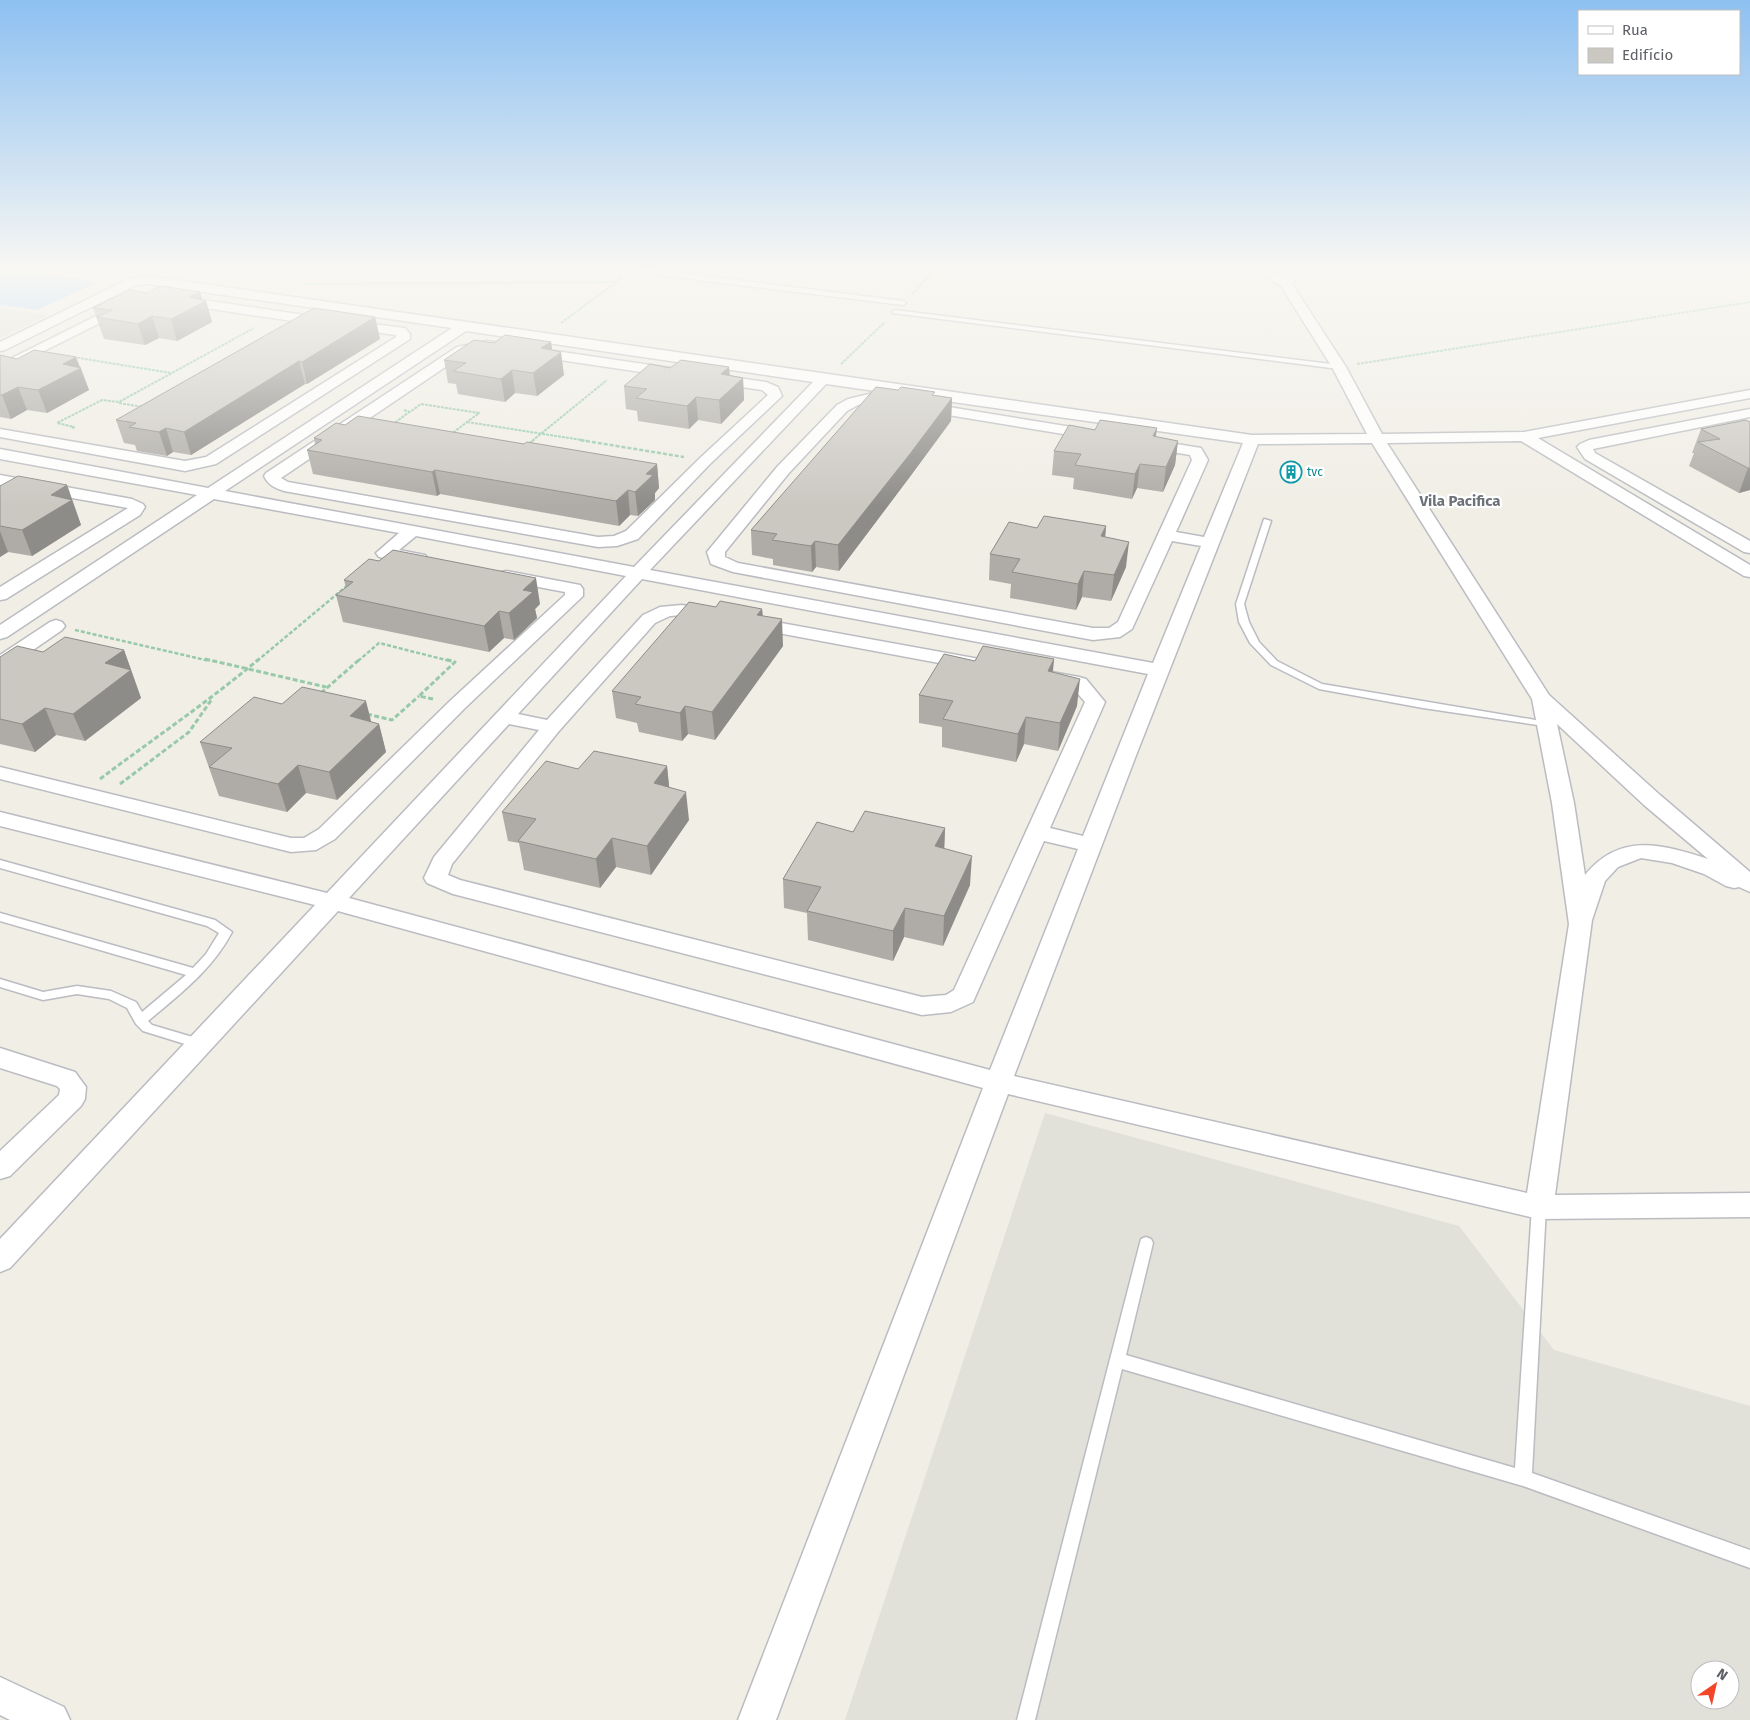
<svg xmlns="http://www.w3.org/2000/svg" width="1750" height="1720" font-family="'Fira Sans',sans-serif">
<rect width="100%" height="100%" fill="#f0eee5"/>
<path fill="#e1e0d9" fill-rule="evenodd" d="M0 307 49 315 0 338Z
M1045 1113 1459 1226 1554 1350 1750 1406V1720H845ZM1700 1670H1730V1700H1700Z"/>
<path fill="#a6d2ff" d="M0 268 98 282 37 310 0 305Z"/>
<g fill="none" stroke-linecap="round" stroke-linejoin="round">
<g stroke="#babcc1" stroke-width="3">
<path id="service" d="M632 267 903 301 906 303 903 305 657 275 632 270Z
M895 310 1339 365 1342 367 1339 369 893 313 892 312Z
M1264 519 1271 521 1244 604 1249 622 1259 642 1277 661 1322 684 1547 722 1552 725 1551 727 1423 708 1319 689 1271 665 1250 643 1239 622 1236 604Z
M0 860 215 920 232 932C212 970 180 994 148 1021L152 1025 206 1041 207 1044 206 1047 201 1049 143 1031 136 1024 127 1008 109 999 77 994 43 1000 0 987V979L43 992 77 986 111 991 136 1002 142 1012 186 975 0 921V913L193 968 206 954 219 933 207 926 0 868Z
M1539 1201 1544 1203 1546 1207 1532 1473 1750 1550V1568L1523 1486 1122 1369 1035 1720H1017L1141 1239 1146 1237 1151 1239 1153 1243 1126 1355 1515 1468 1532 1207 1534 1203Z"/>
</g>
<g stroke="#babcc1" stroke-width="3">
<path id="minor" d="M1250 267H1264L1284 278 1291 267H1303L1292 284 1346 367 1382 434 1524 432 1750 390V398L1538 438 1750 565V577L1744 576 1521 441 1387 443 1549 695 1660 795 1750 872V892L1739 887 1734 888 1726 886 1704 874 1672 863 1641 858 1618 867 1605 881 1592 920 1555 1195 1750 1193V1217L1539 1219 1008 1094 776 1720H738L983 1088 338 911 10 1268 0 1272V1239L315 905 0 826V812L327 893 626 576 416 536 399 550 425 555 428 559 425 563C412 566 393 560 379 557L376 553 399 533 214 499 7 637 0 639V625L197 495 0 459V449L208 488 452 328 148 284 136 285 5 350 0 351V342L129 279 148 276 1252 435 1367 434 1332 367 1281 286ZM466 331 813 382 634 567 225 491ZM826 384 1243 443 1204 537 1176 532 1208 460 1201 448 869 394 848 399 837 405 777 467 707 552 711 564 733 572 1093 640 1120 637 1132 629 1172 541 1201 546 1153 663 650 570ZM869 402 1190 455 1192 460 1118 622 1109 628H1093L738 563 725 557V552L789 473 847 411 858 405ZM1372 443 1532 699 1552 803 1569 924 1527 1193 1014 1076 1135 758 1258 444ZM642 579 1148 674 1083 836 1050 828 1105 702 1086 679 1079 677 682 605 660 607 643 615 547 720 518 714ZM682 615 1073 688 1085 702 954 990 946 995 922 997 460 880 448 875 452 864 559 731 655 623 670 616ZM509 724 539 730 434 857 424 878 427 883 453 894 922 1015 951 1012 973 1002 1044 841 1078 849 990 1070 349 898ZM1557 724 1644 805 1708 859C1662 844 1620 832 1585 875L1574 803Z
M176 296 325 318 331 322 325 326 172 303 170 300 172 297Z
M124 302 130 306 128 309 0 373V364Z
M372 324 405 328 410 334V339L216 464 185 471 0 437V429L185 461 206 457 396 337V335L367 331 365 328Z
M487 341 766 382 778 387 782 396 710 464 638 539 617 546 598 547 284 491C275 488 268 485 264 476L266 473 457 347ZM487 349 762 390 768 395 700 458 626 531 614 536 598 537 288 482 281 478 466 353Z
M1750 409V417L1593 449 1595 453 1750 541V553L1744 552 1585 459 1577 447 1580 444 1589 440Z
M0 475 132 499 143 504 145 507 140 515 6 599 0 600V587L128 508 0 485Z
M507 571 580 585 583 589V596L465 708 335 839 316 850 291 852 0 779V767L291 838H304L319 829 451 700 565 595V592L501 580 498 576 501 572Z
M56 620 62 622 65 626 62 630 7 668 0 670V655L50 622Z
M0 1048 75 1072 86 1087 85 1099 81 1106 10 1176 0 1179V1151L59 1095 60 1089 57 1086 0 1068Z
M0 1677 64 1707 70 1720H10L0 1715Z"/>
</g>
<path stroke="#98caaa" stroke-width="2" stroke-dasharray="3 1" stroke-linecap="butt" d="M304 284 616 282
M912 294 937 267
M561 323 623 277
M73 357 171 373
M841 364 885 322
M1357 364 1750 302
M119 403 143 407
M404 410 410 412 421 404 479 413 450 435
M467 422 588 441
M392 425 409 412
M72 428 74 427 57 423 102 400 119 402 254 328
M532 441 607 380"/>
<path stroke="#98caaa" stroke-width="2.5" stroke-dasharray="4 2" stroke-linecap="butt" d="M580 440 684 457
M529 444 534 440
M75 630 210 661
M257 661 349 584
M358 661 379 643 450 661"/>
<path stroke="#98caaa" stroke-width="3" stroke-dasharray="5 2.5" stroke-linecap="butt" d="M205 659 326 687
M321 693 360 659
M433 699 419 696 455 662 445 659
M367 714 392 720 419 696
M100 779C153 739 208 702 259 659
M120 784 189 732 212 699"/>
<use href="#service" fill="#fff" fill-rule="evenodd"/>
<use href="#minor" fill="#fff" fill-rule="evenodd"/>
</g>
<path fill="#afaca7" d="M200 292 203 300 206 301 212 322 177 341 159 338 145 345 104 339 93 308 147 293Z
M375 317 380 339 307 384H305L191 455 173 452 167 456 137 451 135 445 124 443 116 420Z
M551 342 552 350 564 375 537 396 515 393 505 402 458 394 456 384 448 383 444 360 494 343Z
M0 355 17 359 81 368 89 390 47 413 27 410 11 419 0 417Z
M670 368 730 375 743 378 744 400 721 424 698 420 689 429 638 421 637 411 626 409 624 386Z
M934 396 952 398 951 421 909 478 839 571 816 567 812 572 773 565V559L752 555 751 530Z
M1750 422V490L1739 493 1689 466 1694 453H1692L1701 429Z
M345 425 524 444 657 464 659 488 655 493V500L638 516 630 515 619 526 440 494 437 496 313 474 307 450 315 444 314 438Z
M1095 430 1156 437 1178 441 1175 465 1163 492 1137 488 1132 499 1073 489 1074 478 1052 475 1054 451Z
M67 485 81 525 32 556 8 552 0 557V486Z
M1106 526 1105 537 1126 567 1111 601 1082 597 1076 610 1010 598 1011 584 989 580 990 554 1037 528Z
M344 580 540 604 535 609 537 618 514 640 504 638 489 652 343 622 336 595 346 588Z
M716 607 762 609 763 616 783 646 715 740 688 734 682 741 639 732 637 723 616 718 612 691Z
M124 650 141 698 85 741 56 735 35 752 0 744V657L43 652Z
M1054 659 1053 672 1077 706 1058 751 1024 744 1016 762 942 747V727L919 723V695L975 661Z
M371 722 379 724 386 752 337 800 306 793 287 812 219 796 200 742Z
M667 766 669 787 689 820 651 875 616 867 600 888 524 870 519 843 508 841 502 812 578 769Z
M945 828 944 849 970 885 943 946 904 937 893 961 808 940 807 913 784 908 783 879 853 832Z"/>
<path fill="#8e8c88" d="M200 292 203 302 206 301 212 322 177 341 171 319 189 297Z
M152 316 159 338 145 345 138 324Z
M375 317 380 339 307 384 302 362Z
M551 342 553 359 561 352 564 375 537 396 533 373 541 348Z
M76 357 89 390 47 413 38 390 63 364Z
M299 361 305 384 191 455 184 432Z
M729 367 731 389 721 374Z
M512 370 515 393 505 402 501 379Z
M743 378 744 400 721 424 719 400Z
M18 387 27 410 11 419 2 395Z
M696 397 698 420 689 429 687 406Z
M952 398 951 421 909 478 839 571 838 545Z
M166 428 173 452 167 456 159 432Z
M1157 428 1154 452 1153 436Z
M1178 441 1175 465 1163 492 1166 467Z
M657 464 659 488 655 493V500L638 516 635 492 646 474Z
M1140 464 1137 488 1132 499 1135 474Z
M1748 468H1750V490L1739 493Z
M435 470 440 494 437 496 432 472Z
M67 485 81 525 32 556 22 530 51 495Z
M628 490 630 515 619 526 616 501Z
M1106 526 1104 551 1101 536Z
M0 531 8 552 0 557Z
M815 541 816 567 812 572 811 546Z
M1129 542 1126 567 1111 601 1114 575Z
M1084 571 1082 597 1076 610 1078 584Z
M536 578 540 604 535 609 537 618 514 640 509 613 523 590Z
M762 609 764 635 757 615Z
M499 611 504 638 489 652 484 626Z
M782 619 783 646 715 740 712 712Z
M124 650 141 698 85 741 73 714 105 663Z
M1054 659 1051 686 1048 671Z
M1080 679 1077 706 1058 751 1060 723Z
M366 701 373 729 350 716Z
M685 706 688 734 682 741 680 713Z
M45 708 56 735 35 752 22 724Z
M1026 717 1024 744 1016 762 1018 734Z
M379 724 386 752 337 800 329 772Z
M298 765 306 793 287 812 278 784Z
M667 766 670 795 654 783Z
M686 792 689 820 651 875 647 846Z
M945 828 944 857 935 846Z
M612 838 616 867 600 888 596 859Z
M972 856 970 885 943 946 944 916Z
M905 908 904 937 893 961V931Z"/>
<path fill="#cbc8c2" stroke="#8e8c88" d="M161 286 200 292 189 297 206 301 171 319 152 316 138 324 97 317 112 310 93 308 130 290 147 293Z
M314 308 375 317 302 362 299 361 184 432 166 428 159 432 129 427 136 423 116 420Z
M505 335 551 342 541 348 561 352 533 373 512 370 501 379 453 371 466 363 444 360 474 340 494 343Z
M34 350 76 357 63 364 81 368 38 390 18 387 2 395H0V355L17 359Z
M681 360 729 367 721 374 743 378 719 400 696 397 687 406 636 398 647 389 624 386 650 364 670 368Z
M876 387 898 390 901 387 935 392 932 395 952 398 910 454 838 545 815 541 811 546 772 540 777 534 751 530Z
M358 416 524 444 527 442 657 464 646 474 653 475 635 492 628 490 616 501 435 470 432 472 307 450 322 440 314 438 336 423 345 425Z
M1100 420 1157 428 1153 436 1178 441 1166 467 1140 464 1135 474 1075 465 1081 454 1054 451 1069 425 1095 430Z
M1746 420 1750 422V468H1748L1698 442 1720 439 1701 429Z
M18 476 67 485 51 495 72 500 22 530 0 526V486Z
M1044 516 1106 526 1101 536 1129 542 1114 575 1084 571 1078 584 1012 572 1020 559 990 554 1009 522 1037 528Z
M393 550 536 578 523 590 533 592 509 613 499 611 484 626 336 595 353 582 344 580 369 559 379 561Z
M720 601 762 609 757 615 782 619 712 712 685 706 680 713 635 704 641 697 612 691 689 602 716 607Z
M65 637 124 650 105 663 131 670 73 714 45 708 22 724 0 719V657L17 646 43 652Z
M983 646 1054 659 1048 671 1080 679 1060 723 1026 717 1018 734 943 719 953 701 919 695 944 654 975 661Z
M302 687 366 701 350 716 379 724 329 772 298 765 278 784 209 767 232 748 200 742 254 697 282 704Z
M594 751 667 766 654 783 686 792 647 846 612 838 596 859 518 841 536 819 502 812 546 761 578 769Z
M865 811 945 828 935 846 972 856 944 916 905 908 893 931 807 911 821 887 783 879 817 822 853 832Z"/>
<linearGradient id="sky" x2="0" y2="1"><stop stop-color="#8dc0f1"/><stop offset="0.53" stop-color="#f8f7f3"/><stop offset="1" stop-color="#f8f7f3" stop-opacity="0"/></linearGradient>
<rect width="1750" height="507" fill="url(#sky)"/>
<defs>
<g id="building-ring" transform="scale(1.125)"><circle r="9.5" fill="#fff" stroke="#0f9aa8" stroke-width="1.5"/><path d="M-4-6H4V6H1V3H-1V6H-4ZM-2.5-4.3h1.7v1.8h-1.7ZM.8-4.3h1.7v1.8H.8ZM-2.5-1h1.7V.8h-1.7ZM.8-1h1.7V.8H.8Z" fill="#0f9aa8"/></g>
</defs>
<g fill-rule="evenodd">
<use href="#building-ring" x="1291" y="472"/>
</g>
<g text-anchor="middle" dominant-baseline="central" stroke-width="4.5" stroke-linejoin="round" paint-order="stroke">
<g font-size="12" fill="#0d838f" stroke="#fff" text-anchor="start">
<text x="1307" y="472">tvc</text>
</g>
<g font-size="15" font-weight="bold" fill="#6d7278" stroke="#fff">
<text x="1460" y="501">Vila Pacifica</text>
</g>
</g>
<rect x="1578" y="10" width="162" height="65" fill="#ffffff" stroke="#bebfc2"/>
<rect x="1588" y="26" width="25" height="8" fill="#ffffff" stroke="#bebfc2"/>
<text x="1622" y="35" font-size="15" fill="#5d6066">Rua</text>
<rect x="1588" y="48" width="25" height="15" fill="#cbc8c2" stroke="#bebfc2"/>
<text x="1622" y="60" font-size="15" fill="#5d6066">Edifício</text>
<g transform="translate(1715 1685) rotate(34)"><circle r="24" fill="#ffffff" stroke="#bebfc2"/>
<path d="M0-4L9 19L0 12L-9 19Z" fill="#f34628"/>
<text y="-8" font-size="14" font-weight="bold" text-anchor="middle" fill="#5d6066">N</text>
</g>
</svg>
